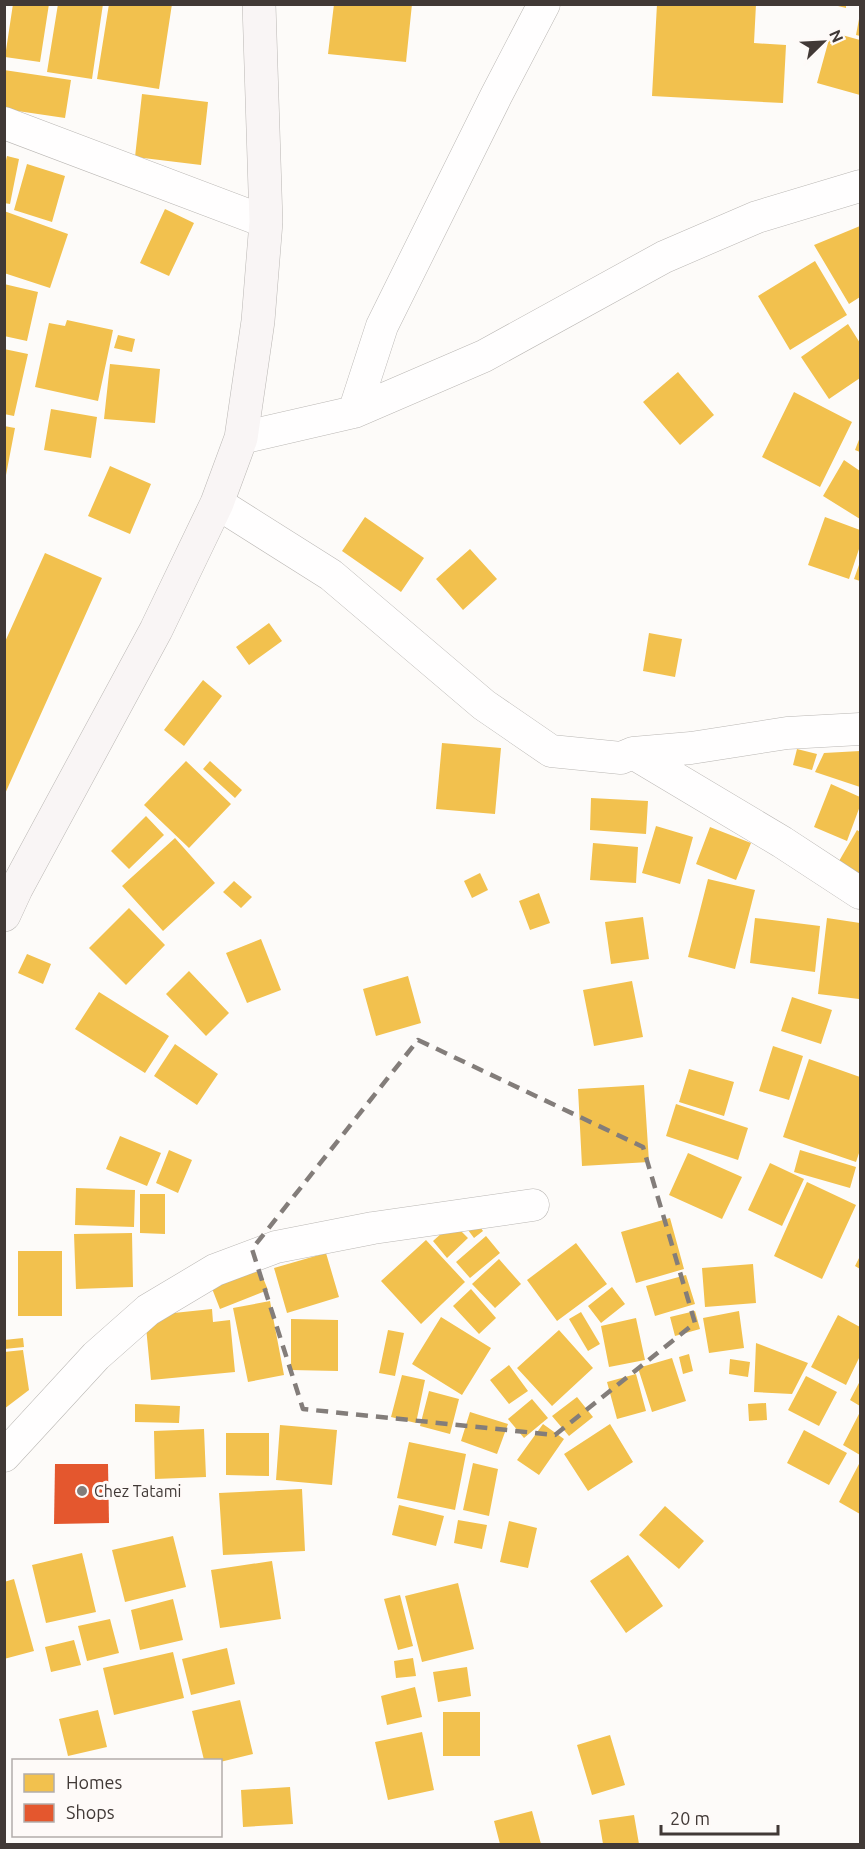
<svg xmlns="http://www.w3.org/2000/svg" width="865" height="1849" font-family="Ubuntu,sans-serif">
<rect width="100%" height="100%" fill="#fdfbf9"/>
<path fill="#f2c14e" d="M13 4H49L40 62 5 57Z
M58 4H103L92 79 47 72Z
M109 4H172L159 89 97 79Z
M334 4H412L406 62 328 54Z
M657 4H756L754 43 786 45 783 103 652 96Z
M830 4H846V8Z
M859 19H860V36L856 35Z
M831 32 860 40V95L817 83Z
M4 70 71 80 65 118 4 109Z
M142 94 208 102 201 165 135 157Z
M7 156 19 159 10 204 4 203V169Z
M27 164 65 176 52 222 14 210Z
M165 209 194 223 169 276 140 263Z
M4 211 68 234 50 288 4 273Z
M860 226V297L849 304 814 245Z
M815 261 847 315 790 350 758 296Z
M4 284 38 292 27 341 4 336Z
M67 320 113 330 98 401 35 387 49 323 65 326Z
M848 324 860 343V378L829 399 801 357Z
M118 335 135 339 132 352 114 348Z
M4 349 28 354 14 416 4 414Z
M110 364 160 369 155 423 104 419Z
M678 372 714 415 680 445 643 402Z
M794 392 852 422 820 487 762 457Z
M51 409 97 417 91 458 44 450Z
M4 426 15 428 6 475H4Z
M860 437V452L855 450Z
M844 460 860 471V519L823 496Z
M110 466 151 484 130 534 88 516Z
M365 517 424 558 401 592 342 551Z
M825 517 860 530V546L849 579 808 565Z
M470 549 497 579 463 610 436 579Z
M45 553 102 578 4 796V644Z
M860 562V581L854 579Z
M269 623 282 641 249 665 236 647Z
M649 633 682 639 675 677 643 671Z
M203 680 222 696 184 746 164 730Z
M442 743 501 748 495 814 436 809Z
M797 749 817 754 812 770 793 765Z
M860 751V787L815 772 824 753Z
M186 761 231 804 189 848 144 805Z
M210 761 242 790 235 798 203 769Z
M831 784 860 797V806L847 841 814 827Z
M591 798 648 801 646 834 590 830Z
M146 816 164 835 129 869 111 851Z
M656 826 693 837 680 884 642 873Z
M710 827 751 843 736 880 696 864Z
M857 830 860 832V883L835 868Z
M175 838 215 883 163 931 122 886Z
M593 843 638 847 636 883 590 880Z
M480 873 488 890 472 898 464 881Z
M708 879 755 890 735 969 688 957Z
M234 881 252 897 241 908 223 892Z
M539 893 550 923 530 930 519 901Z
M129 908 165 945 126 985 89 948Z
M643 917 649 959 611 964 605 922Z
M755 918 820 926 815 972 750 963Z
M827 918 860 923 859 999 818 994Z
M261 939 281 990 247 1003 226 953Z
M27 954 51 964 43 984 18 973Z
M189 971 229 1013 206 1036 166 994Z
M408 976 421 1023 376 1036 363 989Z
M632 981 643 1037 594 1046 583 990Z
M99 992 169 1036 145 1073 75 1029Z
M792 997 832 1010 821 1044 781 1031Z
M175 1044 218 1074 197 1105 154 1076Z
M773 1046 803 1056 789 1100 759 1091Z
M809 1059 860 1077V1150L856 1162 783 1137Z
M689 1069 734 1082 724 1116 679 1102Z
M644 1085 649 1162 582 1166 578 1089Z
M676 1104 748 1128 738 1160 666 1136Z
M120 1136 161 1153 147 1186 106 1169Z
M169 1150 192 1160 178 1193 156 1183Z
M800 1150 856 1167 850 1188 794 1172Z
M688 1153 742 1177 722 1219 669 1195Z
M770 1163 804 1179 782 1226 748 1210Z
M807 1182 856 1205 822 1279 774 1256Z
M76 1188 135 1190 134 1227 75 1225Z
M140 1194H165V1234L140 1233Z
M670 1218 684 1269 636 1283 621 1232Z
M475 1219 483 1231 474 1238 465 1226Z
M453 1223 468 1238 447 1258 433 1241Z
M132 1233 133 1287 76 1289 74 1234Z
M486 1236 500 1253 470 1278 456 1262Z
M426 1240 465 1282 421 1324 381 1281Z
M576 1243 607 1284 557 1321 527 1280Z
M18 1251H62V1316H18Z
M326 1253 339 1297 287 1313 274 1268Z
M860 1256V1269L855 1266Z
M499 1259 521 1284 495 1308 472 1284Z
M753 1264 756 1303 705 1307 702 1268Z
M259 1268 268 1290 220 1309 211 1286Z
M686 1275 695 1304 655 1316 646 1286Z
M612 1287 625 1304 601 1323 588 1306Z
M471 1289 496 1318 479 1334 453 1306Z
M270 1301 284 1375 248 1382 233 1308Z
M212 1309 213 1322 230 1320 235 1372 151 1380 145 1316Z
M695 1311 700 1329 675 1336 670 1317Z
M739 1311 744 1348 709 1353 703 1318Z
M581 1312 600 1344 588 1351 569 1319Z
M838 1315 860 1327V1356L846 1385 811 1367Z
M441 1317 491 1348 462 1395 412 1364Z
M636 1318 645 1360 609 1367 601 1326Z
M291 1319 338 1320V1371L291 1370Z
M388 1330 404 1333 395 1376 379 1373Z
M559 1330 593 1368 552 1406 517 1368Z
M23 1338 24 1347 4 1349V1340Z
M756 1343 808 1363 792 1394 754 1392Z
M23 1350 29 1390 4 1409V1352Z
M689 1354 693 1371 683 1374 679 1357Z
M672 1358 686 1401 652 1412 638 1368Z
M730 1359 750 1362 748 1377 729 1374Z
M509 1365 528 1391 509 1404 490 1380Z
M636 1374 646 1411 617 1419 607 1382Z
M402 1375 425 1380 416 1423 391 1417Z
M806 1376 837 1392 819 1426 788 1410Z
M860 1381V1406L850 1400Z
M429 1391 459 1399 450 1434 420 1426Z
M577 1397 593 1417 569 1436 552 1416Z
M532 1399 548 1418 524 1438 508 1419Z
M766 1403 767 1420 749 1421 748 1404Z
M135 1404 180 1406 179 1423 135 1422Z
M470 1412 508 1424 497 1454 461 1441Z
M860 1412V1455L843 1445Z
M543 1424 564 1439 539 1475 517 1460Z
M610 1424 633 1462 588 1491 564 1454Z
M280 1425 337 1430 332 1485 276 1480Z
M204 1429 206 1477 155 1479 154 1431Z
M804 1430 847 1453 829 1485 787 1463Z
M226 1433H269V1476L226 1475Z
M409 1442 466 1454 455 1510 397 1498Z
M473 1463 498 1469 489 1516 463 1510Z
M859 1464 860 1465V1514L839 1502Z
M302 1489 305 1551 223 1555 219 1493Z
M399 1505 444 1516 436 1546 392 1535Z
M665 1506 704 1541 679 1569 639 1535Z
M458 1520 487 1525 482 1549 454 1543Z
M509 1521 537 1528 528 1568 500 1562Z
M173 1536 186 1587 125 1602 112 1550Z
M82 1553 96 1612 46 1623 32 1565Z
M628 1555 663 1606 626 1633 590 1581Z
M272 1561 281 1619 220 1628 211 1570Z
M14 1579 34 1651 4 1659V1582Z
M458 1583 474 1649 422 1662 405 1596Z
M400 1595 413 1646 398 1650 384 1599Z
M173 1599 183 1640 140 1650 131 1610Z
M110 1619 119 1653 87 1661 78 1626Z
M74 1640 81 1665 51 1672 45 1647Z
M227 1648 235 1684 191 1695 182 1659Z
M173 1652 184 1698 114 1715 103 1668Z
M413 1658 416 1676 396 1678 394 1661Z
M467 1667 471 1696 438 1702 433 1672Z
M415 1687 422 1717 387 1725 381 1696Z
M240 1700 253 1754 220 1762V1760H204L192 1711Z
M98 1710 107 1747 68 1756 59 1719Z
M443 1712H480V1756H443Z
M422 1732 434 1790 388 1800 375 1742Z
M610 1735 625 1785 592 1795 577 1745Z
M290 1787 293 1824 243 1827 241 1790Z
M532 1811 541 1844H500L494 1821Z
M634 1815 639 1844H603L599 1820Z"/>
<path fill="#e4572e" d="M55 1464H108L109 1523 54 1524Z"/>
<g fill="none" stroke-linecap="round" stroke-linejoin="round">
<g stroke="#bab7b4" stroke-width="33">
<path id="street" d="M4 123 266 222
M354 412 382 326 496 96 544 4
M241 438 354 412 484 356 664 257 757 217 860 186
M217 503 331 575 484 705 551 751 621 758 633 753 691 748 787 733 860 729
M633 753 782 842 860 893
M4 1456 96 1356 148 1310 215 1270 276 1247 373 1228 533 1205"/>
</g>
<g stroke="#bab7b4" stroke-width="34">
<path id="secondary" d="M4 915 16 889 156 630 217 503 241 438 258 321 266 222 259 4"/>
</g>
<use href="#street" stroke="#fffefe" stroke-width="32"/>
<use href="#secondary" stroke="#f9f5f5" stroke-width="33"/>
</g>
<path fill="none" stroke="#837d7a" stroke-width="4.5" stroke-dasharray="12 8" stroke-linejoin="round" d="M418 1040 643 1147 695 1323 555 1435 303 1409 252 1249Z"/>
<circle fill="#837d7a" stroke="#fefaf8" stroke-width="2" cx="82" cy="1491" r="6"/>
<g text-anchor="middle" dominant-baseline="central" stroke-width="6" stroke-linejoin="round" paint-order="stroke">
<g font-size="16" fill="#413936" stroke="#fefaf8" text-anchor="start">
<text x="94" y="1491">Chez Tatami</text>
</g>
</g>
<rect width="865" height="1849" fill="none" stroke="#413936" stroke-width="12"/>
<rect x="12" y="1759" width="210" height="78" fill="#fefaf8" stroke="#b2adaa" stroke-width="1.5"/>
<rect x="24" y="1774" width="30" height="18" fill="#f2c14e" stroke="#b2adaa" stroke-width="1.5"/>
<text x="66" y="1789" font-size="18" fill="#413936">Homes</text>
<rect x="24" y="1804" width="30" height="18" fill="#e4572e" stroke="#b2adaa" stroke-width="1.5"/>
<text x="66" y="1819" font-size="18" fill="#413936">Shops</text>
<g transform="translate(823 42) rotate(66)" stroke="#fefaf8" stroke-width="4.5" paint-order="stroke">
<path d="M0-4.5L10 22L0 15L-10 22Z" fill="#413936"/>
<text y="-9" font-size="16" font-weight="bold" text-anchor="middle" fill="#413936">N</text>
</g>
<path d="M661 1825v9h117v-9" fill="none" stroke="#413936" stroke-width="3"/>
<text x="670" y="1825" font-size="18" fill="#413936" stroke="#fefaf8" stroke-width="4.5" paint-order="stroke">20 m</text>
</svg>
